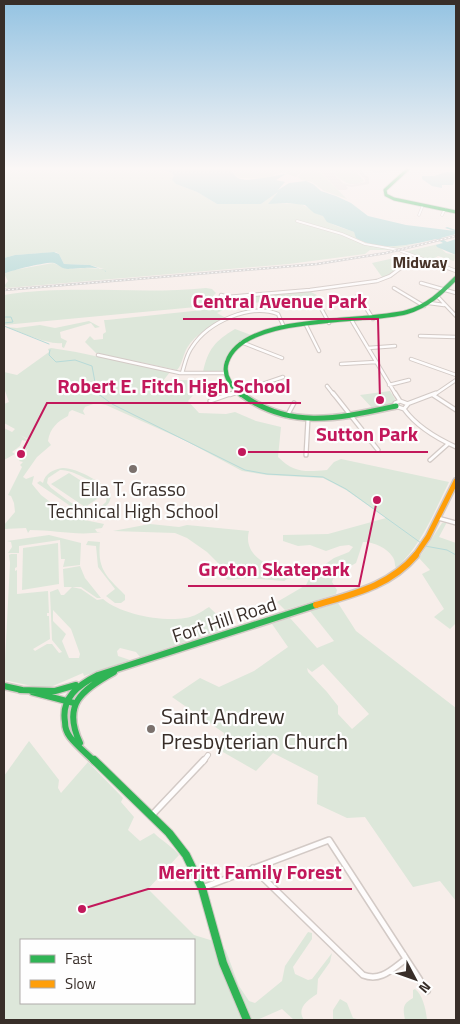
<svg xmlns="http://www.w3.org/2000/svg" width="460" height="1024" font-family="'Titillium Web',sans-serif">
<rect width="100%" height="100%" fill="#f7eeea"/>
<path fill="#dde7da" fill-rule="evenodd" d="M4 169H158L172 173 174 176 172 180 176 184 197 192 217 204H261L278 192 269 203 301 204 324 216C329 226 344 228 354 232 362 251 399 246 416 244L397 248V250H370L365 254 289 264 7 288 4 286 8 281 4 274 14 270 53 263 67 269 85 268 104 269 90 265 64 264 59 254 56 252 15 255 4 258Z
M229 169H317L347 199 324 191 312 182 301 180 298 177 303 171 296 177 282 172 267 178 269 179 239 178Z
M329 169H354L364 181C350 190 339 179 329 169Z
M443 243 437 245 446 253 456 255 454 261 438 256 430 262 404 252Z
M399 257 410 259 388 276 376 280H375L382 277 372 263Z
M206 288 212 289 216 293 213 296 218 299 309 291 317 295 308 299 196 307 4 325V295C71 284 139 295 206 288Z
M222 308 225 309 217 313 226 318C212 326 195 334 187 348 183 355 182 365 177 370L96 353 85 342 90 336 94 340 103 339V334L106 332 104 320H107Z
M89 321 100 327 95 328 91 323 60 332 61 338 67 341 64 348 62 347V343C47 345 22 332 6 327L17 328 40 325 55 328Z
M235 329 251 335C235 344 225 353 223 371L203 372C208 349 215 341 235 329Z
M51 348 76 352 170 372 163 381 189 380 195 393 188 401 199 413 226 414 235 412 256 421 281 427 278 457C294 473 305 472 327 470L334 462 341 459 449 482C434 512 422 545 396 568 394 564 396 561 392 556 387 548 372 541 363 542L356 563 342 571 340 576 333 579 332 582 337 590 336 594 285 610 277 602 306 585 310 577 317 570 334 558 349 552 353 547 349 545 340 546 326 551 310 545 298 546 283 541V535L328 534 386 518 346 490 323 478 267 475 242 471 186 441 106 405 96 403 85 407 83 411 85 415 72 410 69 412 68 416C57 422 50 428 48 441L51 445 37 457 23 477 26 479 34 476 32 484 41 495 70 517 104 524 102 528 95 529 97 532H101C77 536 55 530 30 530L28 533 26 528 4 529V525L15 512 14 503 11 496 8 495 22 467 20 465 23 462 19 461 29 448 21 455H20L26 450 22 447 30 440 20 435 28 440 26 441 22 440 20 446 12 452 15 454 4 460V428L12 432 15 429 4 423V404L9 402 4 388V372L17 375 49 352 48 349Z
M390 391 395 399 394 404 374 410 360 395Z
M62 468C75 467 106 483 111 495 110 512 93 509 82 514L37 483 40 481 43 483C45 473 53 470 62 468ZM60 470C72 469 102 485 107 496L106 502C88 521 67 499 51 488L47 483 48 478Z
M69 473 103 495 85 507 51 484Z
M447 522 439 537 456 543V623L450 629 434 617 444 609 422 574 430 570 419 558 442 523Z
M150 524 179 527 187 525 249 531C244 549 258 562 274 566 279 567 285 567 290 568L292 571 289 578 284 581 247 578 228 580 224 577 225 570 207 552 187 538 175 533 113 531Z
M49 535 81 543 80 565 63 567 65 559H61L60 540 19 546V553H8L12 547 11 542 7 541Z
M88 541 100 542C97 570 107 577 125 595V600L121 603H115L106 596 115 589 98 567 96 546 86 545Z
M58 543 59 584 22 590 23 548Z
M11 554H17V567L15 568V571L17 570V594L48 591 49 613H47V616H49L50 639 33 649 35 651 47 644H52L59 653 62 652 52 640 50 592 58 589 61 595H64L72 587 81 589 97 600 103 599C120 614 162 622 185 618 194 617 201 612 209 607L230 627 140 657 136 652 120 648 117 651 118 656 130 660 84 676 83 673 46 689 4 680 10 563 9 555ZM53 610 71 629 80 654 79 658H69L62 641 66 634 53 621Z
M80 566 85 578 101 598H97L81 587H64L63 569Z
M338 603 356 631 456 708V901L440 881 413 887 365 817 347 818 317 804 318 776 273 753 256 771 216 748 223 740 224 733 172 697 200 678 219 687 254 671 288 647 272 624 290 618 317 648 334 641 310 611ZM323 664 369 714 352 729 338 714V706L327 692 308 672 307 668 312 672Z
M29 741 59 780 58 788 61 793 88 762 123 798 121 802 134 817 128 830 140 841 154 833C162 841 173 847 179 855L148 889 194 935 220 943 226 951 239 986 249 1001 255 1003 282 981 285 966 308 932 312 933V939L293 967 295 974 308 980 312 979 332 953 330 962 318 979 317 994C308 1000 296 1008 304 1020H294L282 1009 257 1020H4V776ZM21 940H194V1003H21Z
M415 989C423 995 426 1010 427 1020H405C403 1009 402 1004 413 998V990Z
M340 999 347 1003 353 1018 361 1020H333V1010Z"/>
<path fill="#b7dad8" d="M158 169H229C233 172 234 175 238 178 246 183 276 175 286 174L276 180 285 182 278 190 289 183 306 181 313 184 321 191 336 196 351 203 368 216 406 225 455 231 445 228 447 227 456 230V234L441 238 447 242 456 239V255L437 247 436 245 443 243 436 239C412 245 379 252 356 238L354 232 327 222 323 216 314 213 305 205 287 203 268 204 278 192 261 204H217L197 192 176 184 172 180 174 176 172 173Z
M447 172H453L456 175 453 185H442V188L432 186 422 179V176H434Z
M54 252 59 254 64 264 90 265 106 271V272C100 265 78 269 68 269 62 269 59 265 54 263 49 261 8 271 4 274V258L15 255Z"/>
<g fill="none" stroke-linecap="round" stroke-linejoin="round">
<path stroke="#b7dad8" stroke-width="1" d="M4 317H11L13 322 4 323
M4 326 49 344
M50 350 49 355 56 362 75 360 92 366 97 393 112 404 245 470 267 474 323 477 346 489 421 543
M425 546 447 550 456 555"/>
<path fill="#e4dfdc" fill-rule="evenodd" d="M354 169H359L369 178V184L352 187 336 184V182H338L352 185 365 182V179Z
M368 169 376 171 399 169 405 170 375 173Z"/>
<path fill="#e4dfdc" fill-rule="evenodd" d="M318 169H329L348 188 346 190H338Z"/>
<g stroke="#d3cac6" stroke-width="3">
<path id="street-far4" d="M419 215 423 205
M442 215 445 209
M297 221 342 234 365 244 399 250
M401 251 449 268
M401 268 415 258"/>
</g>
<g stroke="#d3cac6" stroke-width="4.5">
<path id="street-far3" d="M445 267 456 271
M421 283 456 293
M394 288 424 306
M221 295 228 297 310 290 377 281 390 276 402 267
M358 295 373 319
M438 297 456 316
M316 299 329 323
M429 303 444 305
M352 321 396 395
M306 325 319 351
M420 336 456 337
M241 342 282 358
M368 348 395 346
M98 355 180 373H226
M411 359 456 375
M341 364 376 362
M182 373C185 364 186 355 192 347 208 322 250 303 278 314L284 327
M389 385 409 380
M327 386 334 395
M230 395 283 377
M434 395 456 380"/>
</g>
<g stroke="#d3cac6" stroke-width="5.5">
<path id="street-far2" d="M333 393 378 450
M395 393 400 401
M433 395 456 410
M210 401 233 393
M400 401 395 403V406L404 409
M400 401 408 404 404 409
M407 404 436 393
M404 409C417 427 436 438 456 447
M287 416 294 403
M306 455 308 419
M430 460 448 444
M438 518 456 523"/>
</g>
<g stroke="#d3cac6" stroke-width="6">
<path id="street-far1" d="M203 762 208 755"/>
</g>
<g stroke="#d3cac6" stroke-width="8">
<path id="street" d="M152 815 204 760
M253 868 363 975C381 982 392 969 406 959
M202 888 329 840 427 991"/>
</g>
<g stroke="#d3cac6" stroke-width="4.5">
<path id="fast-far4" d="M408 169 385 190 386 195 394 199 456 212"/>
</g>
<g stroke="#d3cac6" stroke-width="5.5">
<path id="fast-far3" d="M241 395C232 387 222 375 227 362 243 313 365 324 407 312 428 306 441 293 456 278"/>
</g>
<g stroke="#d3cac6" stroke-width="8">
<path id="fast-far2" d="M240 393C289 431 341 418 396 406"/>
</g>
<g stroke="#d3cac6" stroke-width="9">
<path id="fast-far1" d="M4 686 22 690
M20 690 55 691 76 685
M32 692 74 703
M80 743C62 705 81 690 114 672
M95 762C87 754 77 746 70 737 67 733 65 727 65 722 61 698 78 685 98 675L316 605"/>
</g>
<g stroke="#d3cac6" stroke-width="10">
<path id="fast" d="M94 760 169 833 186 855 202 888 223 963 247 1020"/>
</g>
<g stroke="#d3cac6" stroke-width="8">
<path id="slow-far1" d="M415 556 428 537 456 481"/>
</g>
<g stroke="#d3cac6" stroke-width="9">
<path id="slow" d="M316 605C353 594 390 586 416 555"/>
</g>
<use href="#street-far4" stroke="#fefcfc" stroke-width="2"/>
<use href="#street-far3" stroke="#fefcfc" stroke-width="2.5"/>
<use href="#street-far2" stroke="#fefcfc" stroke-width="3"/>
<use href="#street-far1" stroke="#fefcfc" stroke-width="4"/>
<use href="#street" stroke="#fefcfc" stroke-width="5"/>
<use href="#fast-far4" stroke="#30b455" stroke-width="3"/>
<use href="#fast-far3" stroke="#30b455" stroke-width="4"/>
<use href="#fast-far2" stroke="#30b455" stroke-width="5"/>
<use href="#fast-far1" stroke="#30b455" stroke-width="6"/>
<use href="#fast" stroke="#30b455" stroke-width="8"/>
<use href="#slow-far1" stroke="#ff9f0a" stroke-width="5"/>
<use href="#slow" stroke="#ff9f0a" stroke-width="6"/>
<g stroke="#d2d0cf" stroke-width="2.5">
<path id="rail" d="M4 290 317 264 386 253 456 236"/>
</g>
<use href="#rail" stroke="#fefefe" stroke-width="1" stroke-dasharray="2" stroke-linecap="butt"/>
</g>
<linearGradient id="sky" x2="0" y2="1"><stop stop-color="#94c3e2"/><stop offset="0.54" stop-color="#fbf7f6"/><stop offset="1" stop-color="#fbf7f6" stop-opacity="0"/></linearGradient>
<rect width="460" height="312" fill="url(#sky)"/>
<g fill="#7b716d" stroke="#fefefe" stroke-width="2">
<circle cx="133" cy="469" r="5"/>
<circle cx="151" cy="729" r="5"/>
</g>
<g text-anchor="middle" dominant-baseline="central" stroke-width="4.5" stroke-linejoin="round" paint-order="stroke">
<g font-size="16" font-weight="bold" fill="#463329" stroke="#fefefe">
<text x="420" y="262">Midway</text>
</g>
<g font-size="19" fill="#382e29" stroke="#fefefe">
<text x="133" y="488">Ella T. Grasso<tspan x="133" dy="22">Technical High School</tspan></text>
</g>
<g font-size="19" fill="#382e29" stroke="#fefefe">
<text transform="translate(224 619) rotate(-18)">Fort Hill Road</text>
</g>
<g font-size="22" fill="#382e29" stroke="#fefefe" text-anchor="start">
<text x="161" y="716">Saint Andrew<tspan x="161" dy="25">Presbyterian Church</tspan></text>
</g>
</g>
<path fill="none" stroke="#c2185b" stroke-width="2" d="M380 400L378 319H183M21 454L47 403H301M242 452L306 452H428M377 500L359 586H188M82 909L148 889H352"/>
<g fill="#c2185b" stroke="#fefefe" stroke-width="2">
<circle cx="380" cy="400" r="5"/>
<circle cx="21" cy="454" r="5"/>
<circle cx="242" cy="452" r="5"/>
<circle cx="377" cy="500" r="5"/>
<circle cx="82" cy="909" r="5"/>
</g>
<g font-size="20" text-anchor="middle" font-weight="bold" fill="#c2185b" stroke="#fefefe" stroke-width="4.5" stroke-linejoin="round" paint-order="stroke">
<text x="280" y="308">Central Avenue Park</text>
<text x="174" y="393">Robert E. Fitch High School</text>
<text x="367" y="441">Sutton Park</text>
<text x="274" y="576">Groton Skatepark</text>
<text x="250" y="879">Merritt Family Forest</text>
</g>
<rect width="460" height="1024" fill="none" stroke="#382e29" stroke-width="10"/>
<rect x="20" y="939" width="175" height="65" fill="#fefefe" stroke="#afaba9"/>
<rect x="30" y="955" width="25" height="8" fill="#30b455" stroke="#afaba9"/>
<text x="65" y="964" font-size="15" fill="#382e29">Fast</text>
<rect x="30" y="980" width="25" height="8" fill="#ff9f0a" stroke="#afaba9"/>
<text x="65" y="989" font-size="15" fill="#382e29">Slow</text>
<g transform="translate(415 979) rotate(131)" stroke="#fefefe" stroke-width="4" paint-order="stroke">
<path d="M0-4L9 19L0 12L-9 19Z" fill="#382e29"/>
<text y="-8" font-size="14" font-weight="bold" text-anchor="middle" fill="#382e29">N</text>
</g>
</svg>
